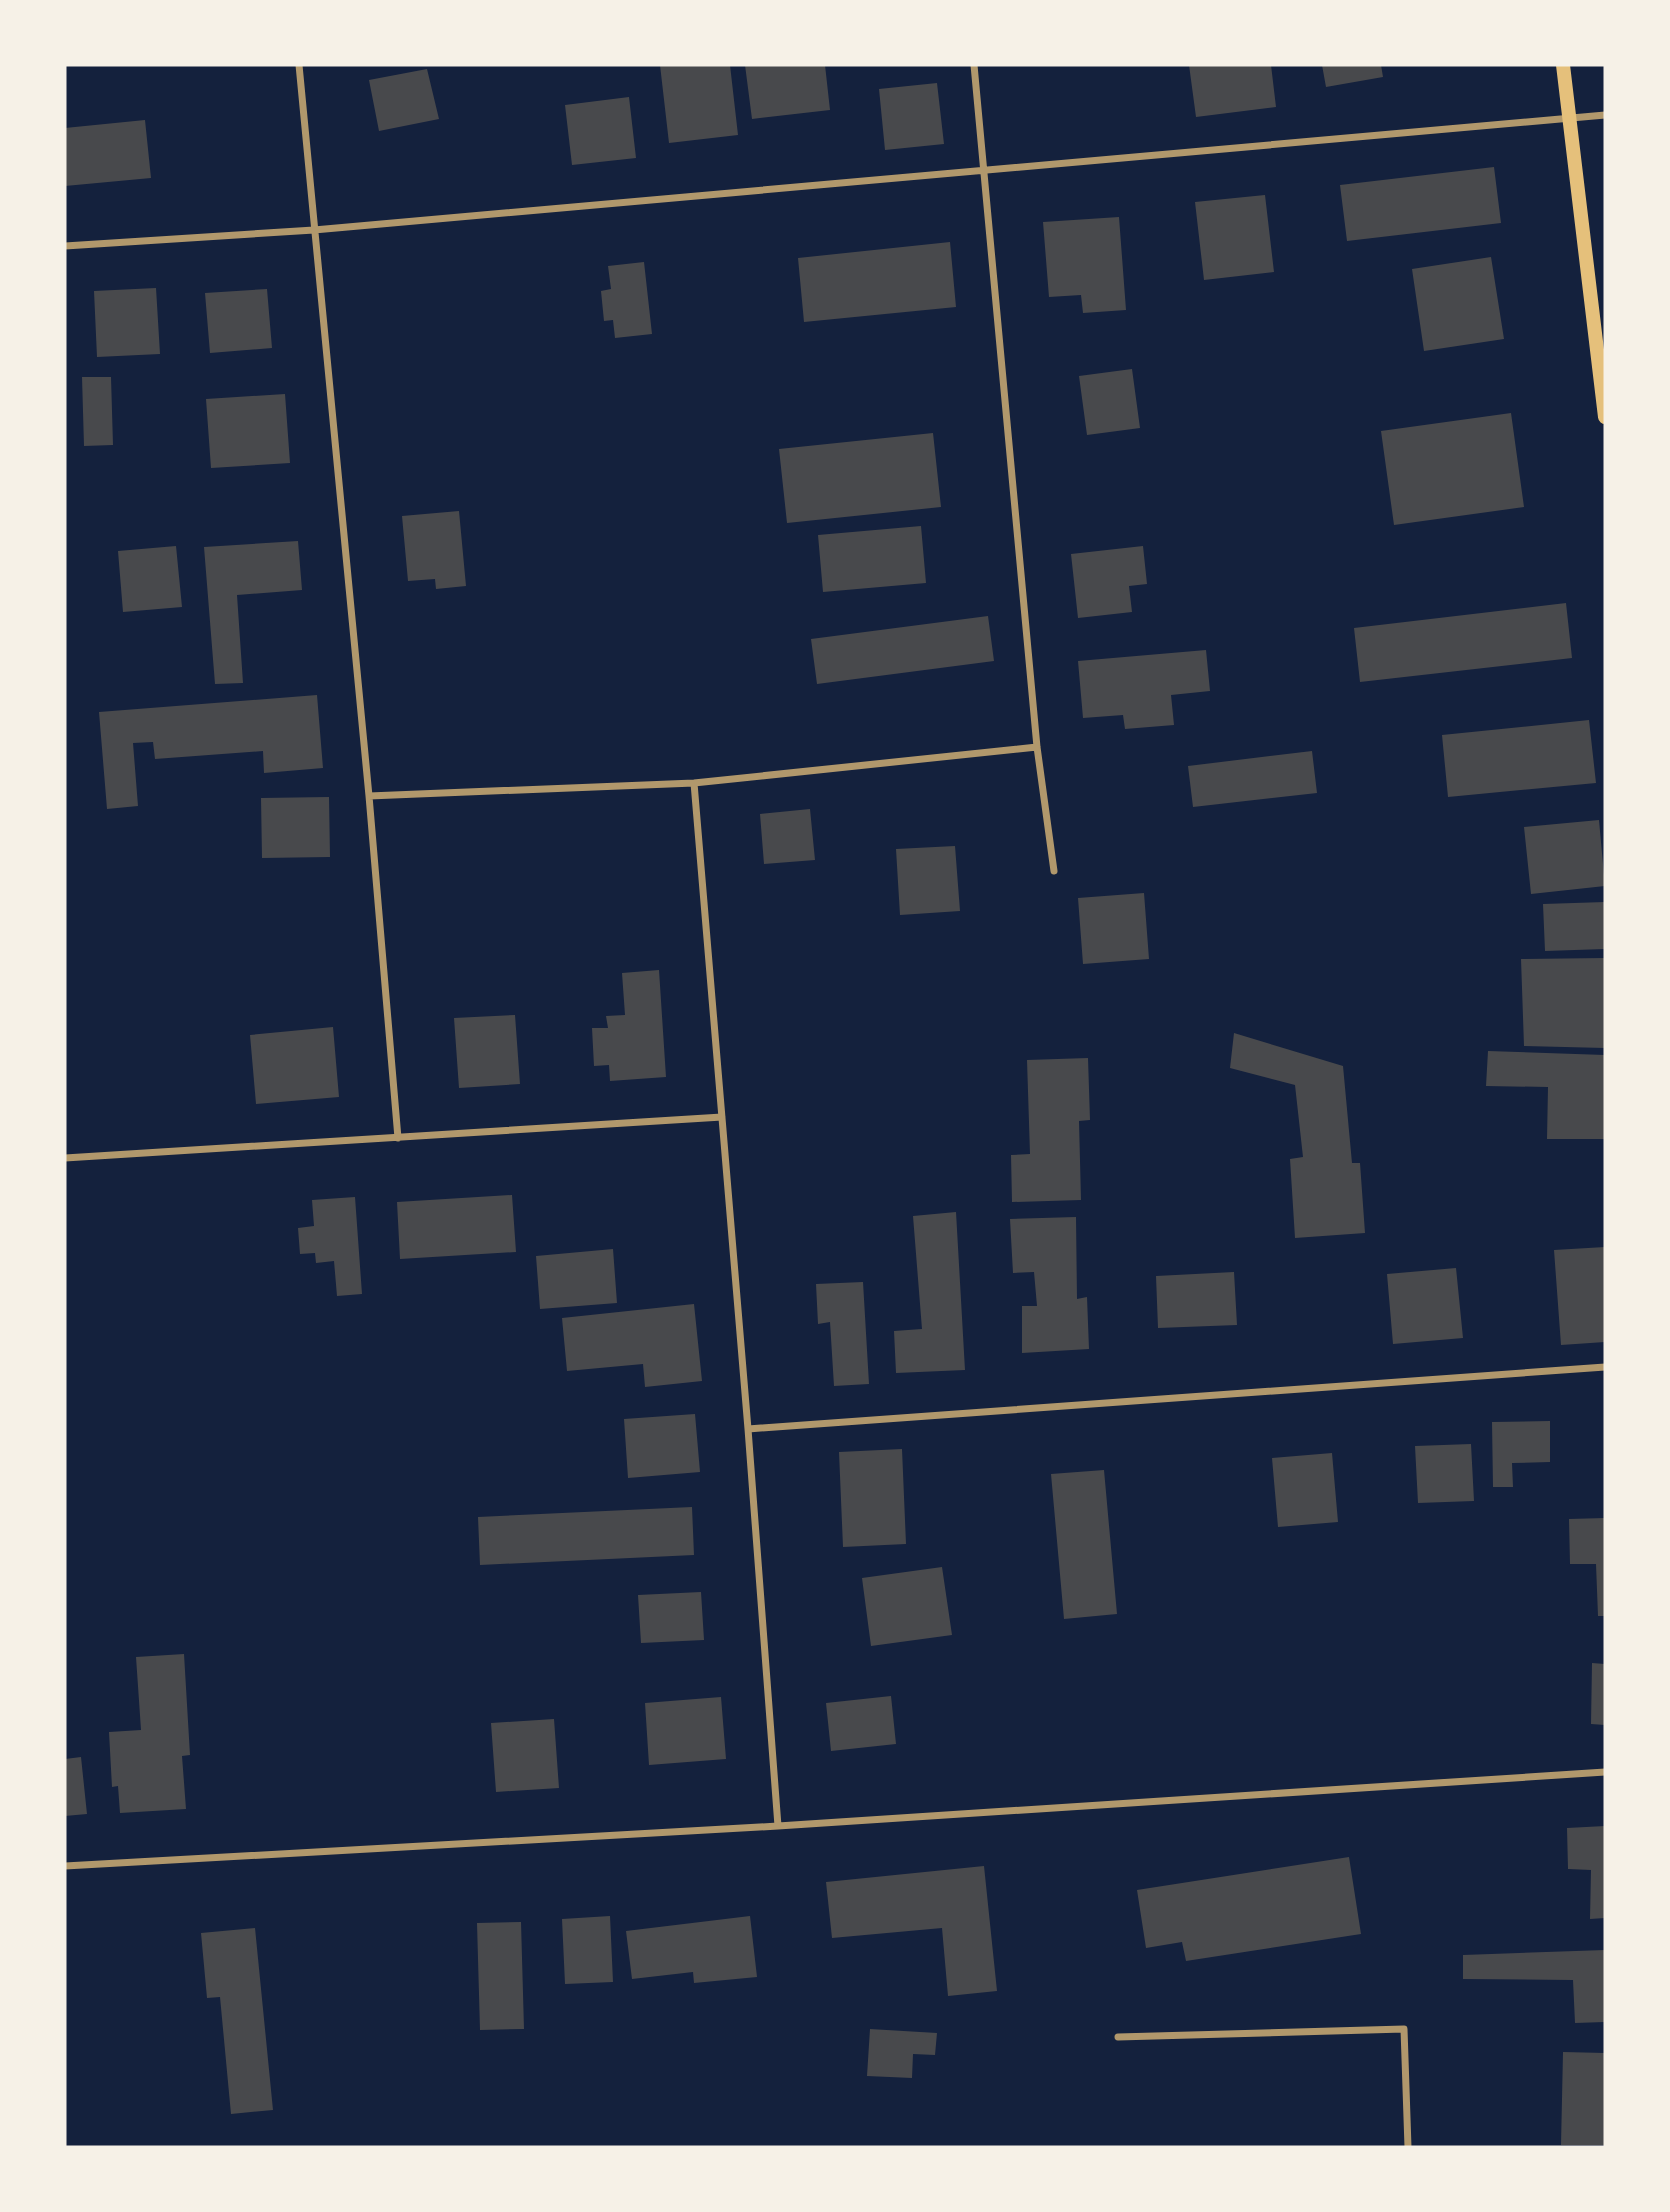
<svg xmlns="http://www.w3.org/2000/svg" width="1670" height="2212" font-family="Inter,sans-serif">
<rect width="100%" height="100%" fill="#14213d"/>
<path fill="#48494c" d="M660 65H730L738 135 669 143Z
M745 65H825L830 110 752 119Z
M1189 65H1271L1276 107 1196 117Z
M1322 65H1381L1383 77 1326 87Z
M427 69 439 119 379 131 369 80Z
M937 83 944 144 885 150 879 89Z
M629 97 636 158 572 165 565 105Z
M145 120 151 178 65 186V128Z
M1494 167 1501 223 1347 241 1340 185Z
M1265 195 1274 272 1204 280 1195 202Z
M1119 217 1126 310 1083 313 1081 295 1049 297 1043 222Z
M950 242 956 307 804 322 798 258Z
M1491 257 1504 339 1424 351 1412 269Z
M644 262 652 334 615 338 613 320 604 321 601 291 611 289 608 266Z
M156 288 160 354 97 357 94 291Z
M267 289 272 348 210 353 205 293Z
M1132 369 1140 428 1087 435 1079 376Z
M82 377H111L113 445 84 446Z
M285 394 290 463 211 468 206 399Z
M1511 413 1524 507 1394 525 1381 431Z
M933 433 941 507 787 523 779 449Z
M459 511 466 586 436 589 435 579 408 581 402 516Z
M921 526 926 583 823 592 818 535Z
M298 541 302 590 237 595 243 683 215 684 204 547Z
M176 546 182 607 123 612 118 551Z
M1143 546 1147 584 1129 586 1132 612 1078 618 1071 554Z
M1566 603 1572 658 1360 682 1354 628Z
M988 616 994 661 817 684 811 639Z
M1206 650 1210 691 1171 695 1174 725 1125 729 1123 715 1083 718 1078 661Z
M317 695 323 768 264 773 263 751 155 759 153 742 133 743 138 806 107 809 99 712Z
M1589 720 1596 783 1448 797 1442 735Z
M1312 751 1317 793 1193 807 1188 766Z
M329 797 330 857 262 858 261 798Z
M810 809 815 860 764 864 760 814Z
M1599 820 1605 886 1531 894 1524 827Z
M955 846 960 911 900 915 896 849Z
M1144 893 1149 959 1083 964 1078 898Z
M1605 902V949L1545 951 1543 904Z
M1605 958V1048L1524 1046 1521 959Z
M659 970 666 1077 610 1081 609 1065 594 1066 592 1028H608L606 1016 625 1015 622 973Z
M515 1015 520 1084 459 1088 454 1018Z
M333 1027 339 1097 256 1104 250 1035Z
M1234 1033 1343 1066 1352 1163H1360L1365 1233 1295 1238 1290 1159 1303 1157 1295 1085 1230 1068Z
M1488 1051 1605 1055V1139H1547L1548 1087 1486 1086Z
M1088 1058 1090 1120 1079 1121 1081 1200 1012 1202 1011 1155 1030 1154 1027 1060Z
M512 1195 516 1252 400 1259 397 1202Z
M355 1197 362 1294 337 1296 334 1261 316 1263 315 1253 300 1254 298 1228 314 1226 312 1200Z
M956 1212 965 1370 896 1373 894 1331 922 1329 913 1216Z
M1076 1217 1077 1299 1087 1297 1089 1349 1022 1353V1306H1037L1034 1272 1013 1273 1010 1219Z
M1605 1247V1342L1561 1345 1554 1250Z
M613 1249 617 1303 540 1309 536 1256Z
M1456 1268 1463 1338 1393 1344 1387 1274Z
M1234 1272 1237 1325 1158 1328 1156 1276Z
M863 1282 869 1384 834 1386 830 1322 818 1324 816 1284Z
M694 1304 702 1381 645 1387 643 1364 567 1371 562 1318Z
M695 1414 700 1472 628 1478 624 1419Z
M1550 1421V1462L1512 1463 1513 1487H1493L1492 1422Z
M1471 1444 1474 1501 1418 1503 1415 1446Z
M902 1449 906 1544 843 1547 839 1452Z
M1332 1453 1338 1522 1278 1527 1272 1458Z
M1104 1470 1117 1614 1064 1619 1051 1474Z
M692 1507 694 1555 480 1565 478 1517Z
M1605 1518V1616H1598L1596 1564H1570L1569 1519Z
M942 1567 952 1635 871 1646 862 1578Z
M701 1592 704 1640 641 1643 638 1595Z
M184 1654 190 1755 182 1756 186 1809 120 1813 118 1786 112 1787 109 1732 141 1730 136 1657Z
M1592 1663 1605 1664V1725L1591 1724Z
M891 1696 896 1744 831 1751 826 1703Z
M721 1697 726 1759 649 1765 645 1703Z
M554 1719 559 1788 496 1792 491 1723Z
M81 1757 87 1814 65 1816V1759Z
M1605 1826V1918L1590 1919 1591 1870 1568 1869 1567 1828Z
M1349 1857 1361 1934 1186 1961 1182 1942 1146 1948 1137 1890Z
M984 1866 997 1991 948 1996 942 1928 832 1938 826 1882Z
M610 1916 613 1982 565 1984 562 1919Z
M750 1916 757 1977 694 1983 693 1972 632 1979 626 1931Z
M521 1922 524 2029 480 2030 477 1923Z
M255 1928 273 2110 231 2114 220 1997 207 1998 201 1933Z
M1605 1950V2022L1575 2023 1573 1980 1463 1979V1955Z
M870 2029 937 2033 935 2055 913 2054 912 2078 867 2076Z
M1563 2052 1605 2053V2145H1561Z"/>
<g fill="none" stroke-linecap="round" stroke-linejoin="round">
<path stroke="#b1986c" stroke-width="7" d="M299 65 369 796 398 1138
M974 65 1037 747 1054 871
M65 246 314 230 1605 115
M694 783 748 1429 778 1826
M369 796 694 783 1037 747
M65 1158 722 1117
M748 1429 1605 1367
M65 1866 778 1826 1605 1772
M1118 2037 1404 2029 1408 2147"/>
<path stroke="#e5c07b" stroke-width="14" d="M1563 65 1605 417"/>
</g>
<rect width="1670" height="2212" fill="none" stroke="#f6f1e7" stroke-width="133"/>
</svg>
